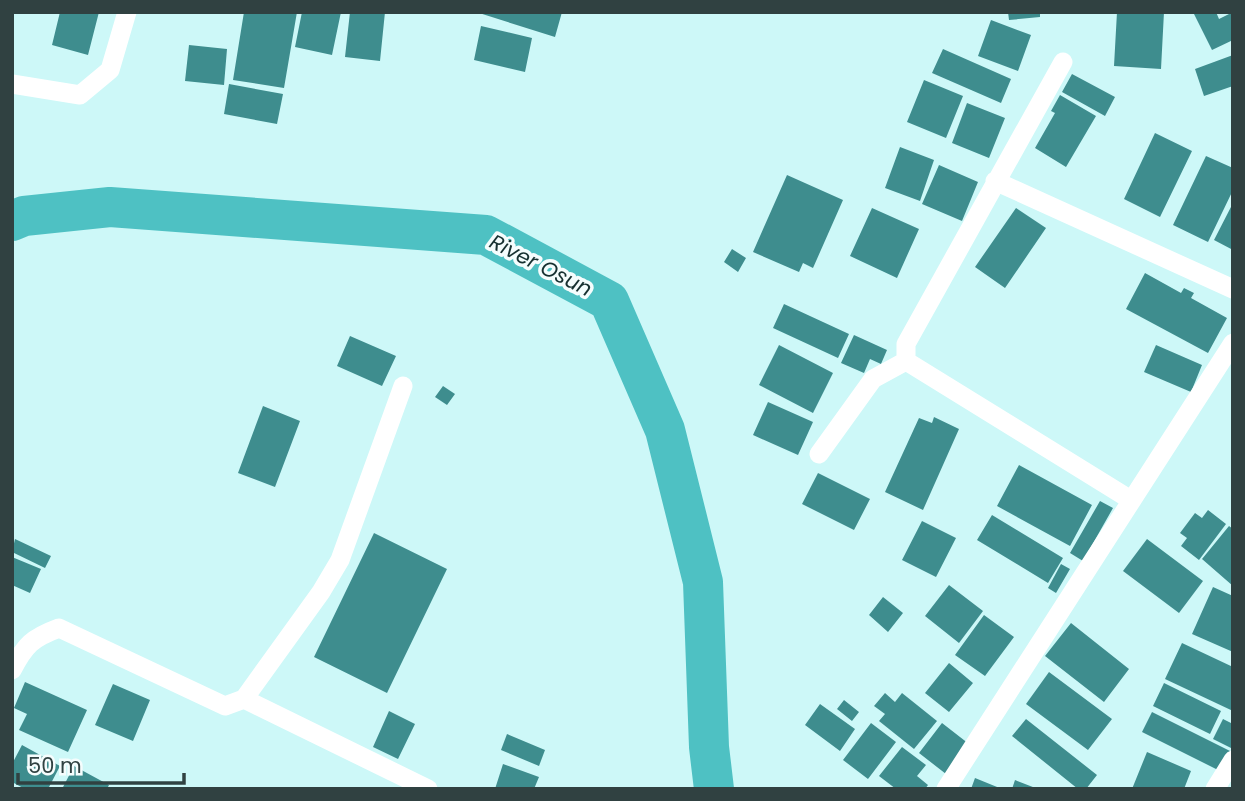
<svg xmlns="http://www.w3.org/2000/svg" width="1245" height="801" font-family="Poppins,sans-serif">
<rect width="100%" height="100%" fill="#cdf8f8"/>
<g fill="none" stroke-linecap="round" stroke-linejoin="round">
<path stroke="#4ec1c3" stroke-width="40" d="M12 221 24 216 110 207 486 235 609 301 665 430 703 582 709 747 714 789"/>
</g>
<path fill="#3e8d8e" d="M60 12H99L88 55 52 45Z
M244 12H297L284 88 233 80Z
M302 12H341L332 55 295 47Z
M350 12H385L380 61 345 57Z
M476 12H562L555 37Z
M1008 12H1040V17L1009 20Z
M1117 12H1164L1161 69 1114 66Z
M1193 12H1216L1219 19 1233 12V40L1212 50Z
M991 20 1031 35 1018 71 978 56Z
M481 26 532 38 525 72 474 60Z
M189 45 227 49 224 85 185 81Z
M943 49 1011 79 1001 103 932 73Z
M1233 55V86L1204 96 1195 69Z
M1072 74 1115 97 1105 116 1062 92Z
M924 80 963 96 946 138 907 122Z
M229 84 283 94 277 124 224 114Z
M1060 95 1096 116 1066 167 1035 148 1055 113 1051 111Z
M967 103 1005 118 989 158 952 143Z
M1155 133 1192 151 1160 217 1124 199Z
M900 147 934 160 920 201 885 188Z
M1206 156 1233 168V190L1208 242 1173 225Z
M939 165 978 182 962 221 922 204Z
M787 175 843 200 813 268 803 263 799 272 753 252Z
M1233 203V250L1214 240Z
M872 208 919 229 897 278 850 256Z
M1016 208 1046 228 1005 288 975 267Z
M732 249 746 258 738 272 724 262Z
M1145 273 1181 293 1184 288 1194 293 1191 298 1227 318 1208 353 1126 309Z
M784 304 849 334 838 358 773 328Z
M854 335 887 350 881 364 870 359 864 373 841 363Z
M350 336 396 356 382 386 337 366Z
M779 345 833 373 813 413 759 385Z
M1156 345 1202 365 1191 392 1144 372Z
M443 386 455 394 447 405 435 397Z
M768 402 813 422 798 455 753 435Z
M263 406 300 421 275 487 238 473Z
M934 417 959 429 923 510 885 492 919 418 932 423Z
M1019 465 1092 505 1070 546 997 506Z
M818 473 870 499 854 530 802 504Z
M1100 501 1113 508 1083 561 1070 553Z
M1208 510 1226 524 1199 560 1181 546 1187 538 1180 533 1195 513 1202 518Z
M992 515 1063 558 1048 583 977 540Z
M922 521 956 538 936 577 902 560Z
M1229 526 1233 529V586L1202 559Z
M374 533 447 569 387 693 314 657Z
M15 539 51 556 45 568 12 552Z
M1147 539 1203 581 1179 613 1123 571Z
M12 557 41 569 30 593 12 585Z
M1061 564 1070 569 1056 593 1048 588Z
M949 585 983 611 959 643 925 616Z
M1213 587 1233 596V652L1192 634Z
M883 597 903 613 888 632 869 615Z
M984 615 1014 637 985 676 955 655Z
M1071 623 1129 669 1104 702 1045 656Z
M1182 643 1233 667V711L1165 679Z
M949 663 973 683 949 712 925 693Z
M1049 672 1112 719 1088 750 1026 704Z
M25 682 87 710 68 752 19 730 27 714 14 708Z
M1164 683 1221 711 1210 734 1153 706Z
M113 684 150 700 133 741 95 725Z
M885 693 895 702 902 693 937 721 914 749 879 721 885 714 874 706Z
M844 700 859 712 852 721 837 709Z
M820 704 855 729 840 751 805 725Z
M389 711 415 724 398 759 373 747Z
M1152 712 1230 751 1220 771 1142 732Z
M1026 719 1097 775 1086 789H1078L1012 736Z
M1223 719 1233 724V749L1213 739Z
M871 723 896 742 868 779 843 760Z
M942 723 969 744 946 774 919 753Z
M507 734 545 750 539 766 501 750Z
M22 745 60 766 48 789H25L12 782V764Z
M902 747 926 765 917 776 928 785 925 789H896L879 776Z
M1147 752 1191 771 1184 789H1132Z
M503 764 539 777 534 789H495Z
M74 766 109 785 107 789H62Z
M975 778 1002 789H971Z
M1015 780 1038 789H1012Z"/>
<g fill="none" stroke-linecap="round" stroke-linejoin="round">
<path stroke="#fff" stroke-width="19" d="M1063 62 906 344V361L1131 500
M12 84 80 95 110 70 127 12
M995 181 1233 289
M819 454 873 379 906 361
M12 670C25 645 32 638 59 628L225 706 244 699 321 592 340 560 403 386
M244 699 428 789
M946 789 1233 343
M1215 789 1233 760"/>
</g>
<g text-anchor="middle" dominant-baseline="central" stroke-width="7" stroke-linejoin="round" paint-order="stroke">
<g font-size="21" font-style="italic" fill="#173131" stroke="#f5fdfd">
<text transform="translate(541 265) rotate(27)">River Osun</text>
</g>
</g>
<rect width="1245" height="801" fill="none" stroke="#304141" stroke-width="28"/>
<path d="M18 773v10h166v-10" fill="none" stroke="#304141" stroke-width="3.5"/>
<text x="28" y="773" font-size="21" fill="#304141" stroke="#f5fdfd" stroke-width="5" paint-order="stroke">50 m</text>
</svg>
